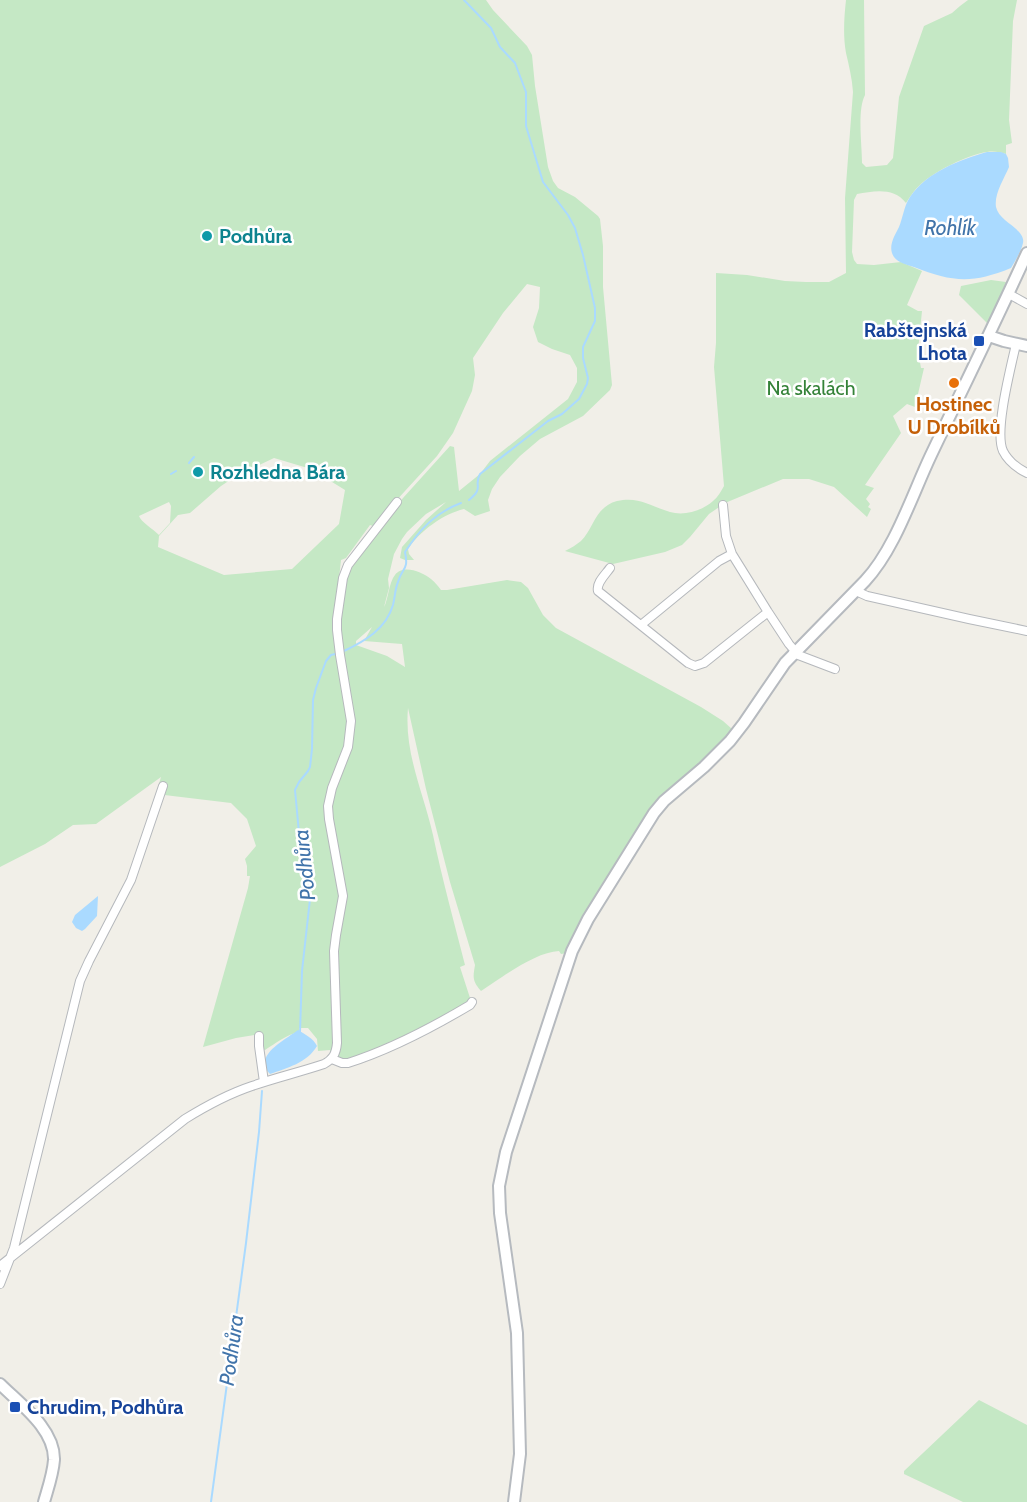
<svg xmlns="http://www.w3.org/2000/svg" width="1027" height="1502" font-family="Cabin,sans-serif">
<rect width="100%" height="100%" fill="#f1efe8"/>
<path fill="#c5e8c5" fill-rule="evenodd" d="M0 0H486L493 10 527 46 532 55 535 86 548 167 553 181 558 188 575 197 598 216 600 219 603 246V287L612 385 610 390 583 416 540 439 520 456 500 477 492 489 488 500 490 511 475 516 464 509C443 514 420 531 408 549L409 554 414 560H405L400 558 402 547 426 520 446 502 426 514 407 532 402 539 394 554 388 579 389 588 384 607C388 600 389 582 395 575 403 564 422 572 431 579 435 582 438 586 441 590H447L507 580 521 582 528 588 543 615 556 628 701 707 723 721 732 729 733 735 670 794 567 953 561 954 559 951C535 952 501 978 481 991 472 981 473 977 475 965L450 882 426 789 408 708C404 753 423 791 433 835 442 878 454 922 465 965L460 967 471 1001C433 1027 390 1044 347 1060L330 1054V1050L318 1051 317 1039 308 1028H299V1032C286 1035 276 1043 265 1050L262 1048 261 1034 236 1038 203 1047 248 888 250 876H247V866L245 859 256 846 247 819 231 803 156 794 161 777 96 824 73 825 45 844 0 867ZM527 284 540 287 539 308 533 327 538 342 552 349 570 355 577 368V382L568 399 490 461 480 474 459 491 454 447 450 446 403 498 383 523 361 552 348 573 338 631 348 682 334 625 341 560 346 558 370 525 373 526 437 456 453 433 472 391 475 375 473 358 503 313ZM274 458 311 469 345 490 339 524 292 569 224 575 158 547 159 536 178 515 190 513 221 486 236 476ZM169 502 171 506 170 523 159 535C153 529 141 522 139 516ZM372 627 364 641 402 644 405 667 387 656 356 645V641Z
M846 0H864L865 95C857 110 862 145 862 163L866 167 887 165 893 158 899 97 924 26 952 13 960 6 968 0H1017L1013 21 1009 120 1012 143 1006 145V154C1000 152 993 151 987 152 969 154 933 172 920 185 914 190 910 197 906 203 894 187 874 191 857 194L854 200 852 252 854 260 857 264 874 265 901 262 922 271 907 305 918 311H922L918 351 921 368H924L915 407 907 404 893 416 901 433 865 485 874 488 866 499 870 504 868 507 871 509 867 517 834 487 809 479H783L725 503 709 514 690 537 682 545 665 552 613 564 565 551C571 548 576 545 581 541 594 528 595 507 617 501 639 496 650 506 670 512 684 516 702 511 713 501 718 497 721 491 724 486L714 367 716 343V273L747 275 785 281 806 282H829L846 273 845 198 853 92C852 78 849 66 846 53 843 36 844 18 846 0Z
M991 280 1006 282 988 324 959 295 961 286Z
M979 1400 1027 1425V1502H963L904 1474V1471Z"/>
<path fill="#aadaff" d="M987 152H1001L1006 154 1008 158 1009 167C1004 179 994 194 996 207 999 222 1026 229 1023 243 1021 252 1015 261 1011 268 972 284 952 282 914 267 908 265 898 263 894 257 887 247 895 235 899 227 903 217 904 206 910 197 927 172 959 160 987 152Z
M98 896 97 916 85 929 82 931 76 928 72 922 75 915Z
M298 1030C306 1035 313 1038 317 1046 307 1063 287 1068 270 1074 252 1056 285 1040 298 1030Z"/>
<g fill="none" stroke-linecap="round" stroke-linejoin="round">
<path stroke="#aadaff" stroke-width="2" d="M464 0 491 28 500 47 515 63 526 92V126L543 182 568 215 575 228 583 255 595 308V321L583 347V358L588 378 587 384 579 399 562 414 548 421 480 474C473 486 485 487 469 500
M189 463 194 457
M171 474 176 471
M344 651C365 641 386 629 393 605 395 597 395 589 398 582 402 567 409 571 405 552 420 529 435 513 461 503
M300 1032 302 971 310 899 307 858 299 833 295 790 299 782 308 771 310 767 312 749 313 700 316 688 326 661 331 655 335 654
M211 1502 246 1243 259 1132 262 1091"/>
<g stroke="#b5b8bc" stroke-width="10">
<path id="street" d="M1009 294 1027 304
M1016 344C1011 367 994 431 1003 451 1008 461 1017 468 1027 473
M723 505 726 536 732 554 768 612 789 644 795 651
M610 568C605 575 596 583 598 591L688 663 695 666 704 663 768 612
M856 591 867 596 969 619 1027 631
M641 625 719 561 732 554
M793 653 835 669
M259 1036V1046L264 1082
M332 1059 342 1063H348C389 1050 433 1027 470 1005L472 1002
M0 1266 185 1119C206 1106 228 1094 252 1086 275 1078 300 1072 324 1064 333 1059 336 1054 337 1043L334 951 336 935 343 896 329 819 328 806 332 788 348 747 351 721 340 655 337 630V619L343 578 348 565 397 502
M0 1284 14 1248 80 981 89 961 131 880 163 786"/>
</g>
<g stroke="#b6babf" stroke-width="14">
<path id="secondary" d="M989 336 1004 341 1027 346
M0 1384C20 1404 55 1429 54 1460 53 1474 48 1488 44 1502
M514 1502 520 1454 517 1333 500 1213 499 1186 506 1152 572 951 588 919 654 813 664 801 704 767 730 741 744 723 785 663 865 581C895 549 912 495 931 455 963 388 996 321 1027 253"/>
</g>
<use href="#street" stroke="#fff" stroke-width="8"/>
<use href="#secondary" stroke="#fff" stroke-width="10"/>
</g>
<g fill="#0f9aa8" stroke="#fff" stroke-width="2">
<circle cx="207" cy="236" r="6"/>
<circle cx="198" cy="472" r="6"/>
</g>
<g fill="#1a4fb4" stroke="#fff" stroke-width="2">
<rect x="973" y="335" width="12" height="12" rx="3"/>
<rect x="9" y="1401" width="12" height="12" rx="3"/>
</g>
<circle fill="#e8710a" stroke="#fff" stroke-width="2" cx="954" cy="383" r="6"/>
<g text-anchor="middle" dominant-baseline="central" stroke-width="5" stroke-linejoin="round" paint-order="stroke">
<g font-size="20" font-weight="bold" fill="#0d838f" stroke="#fff" text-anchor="start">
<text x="219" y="236">Podhůra</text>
<text x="210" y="472">Rozhledna Bára</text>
</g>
<g font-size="20" font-weight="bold" fill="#164399" stroke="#fff" text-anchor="end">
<text x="967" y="330">Rabštejnská<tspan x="967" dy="23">Lhota</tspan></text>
<text x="27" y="1407" text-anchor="start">Chrudim, Podhůra</text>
</g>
<g font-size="20" fill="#348238" stroke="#fff">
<text x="811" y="388">Na skalách</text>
</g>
<g font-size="20" font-weight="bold" fill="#c56008" stroke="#fff">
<text x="954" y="404">Hostinec<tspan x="954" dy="23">U Drobílků</tspan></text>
</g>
<g font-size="21" font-style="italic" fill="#4174aa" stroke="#fff">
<text x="950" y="227">Rohlík</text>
<text transform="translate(304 865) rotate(-96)">Podhůra</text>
<text transform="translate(231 1350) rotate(-82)">Podhůra</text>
</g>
</g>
</svg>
